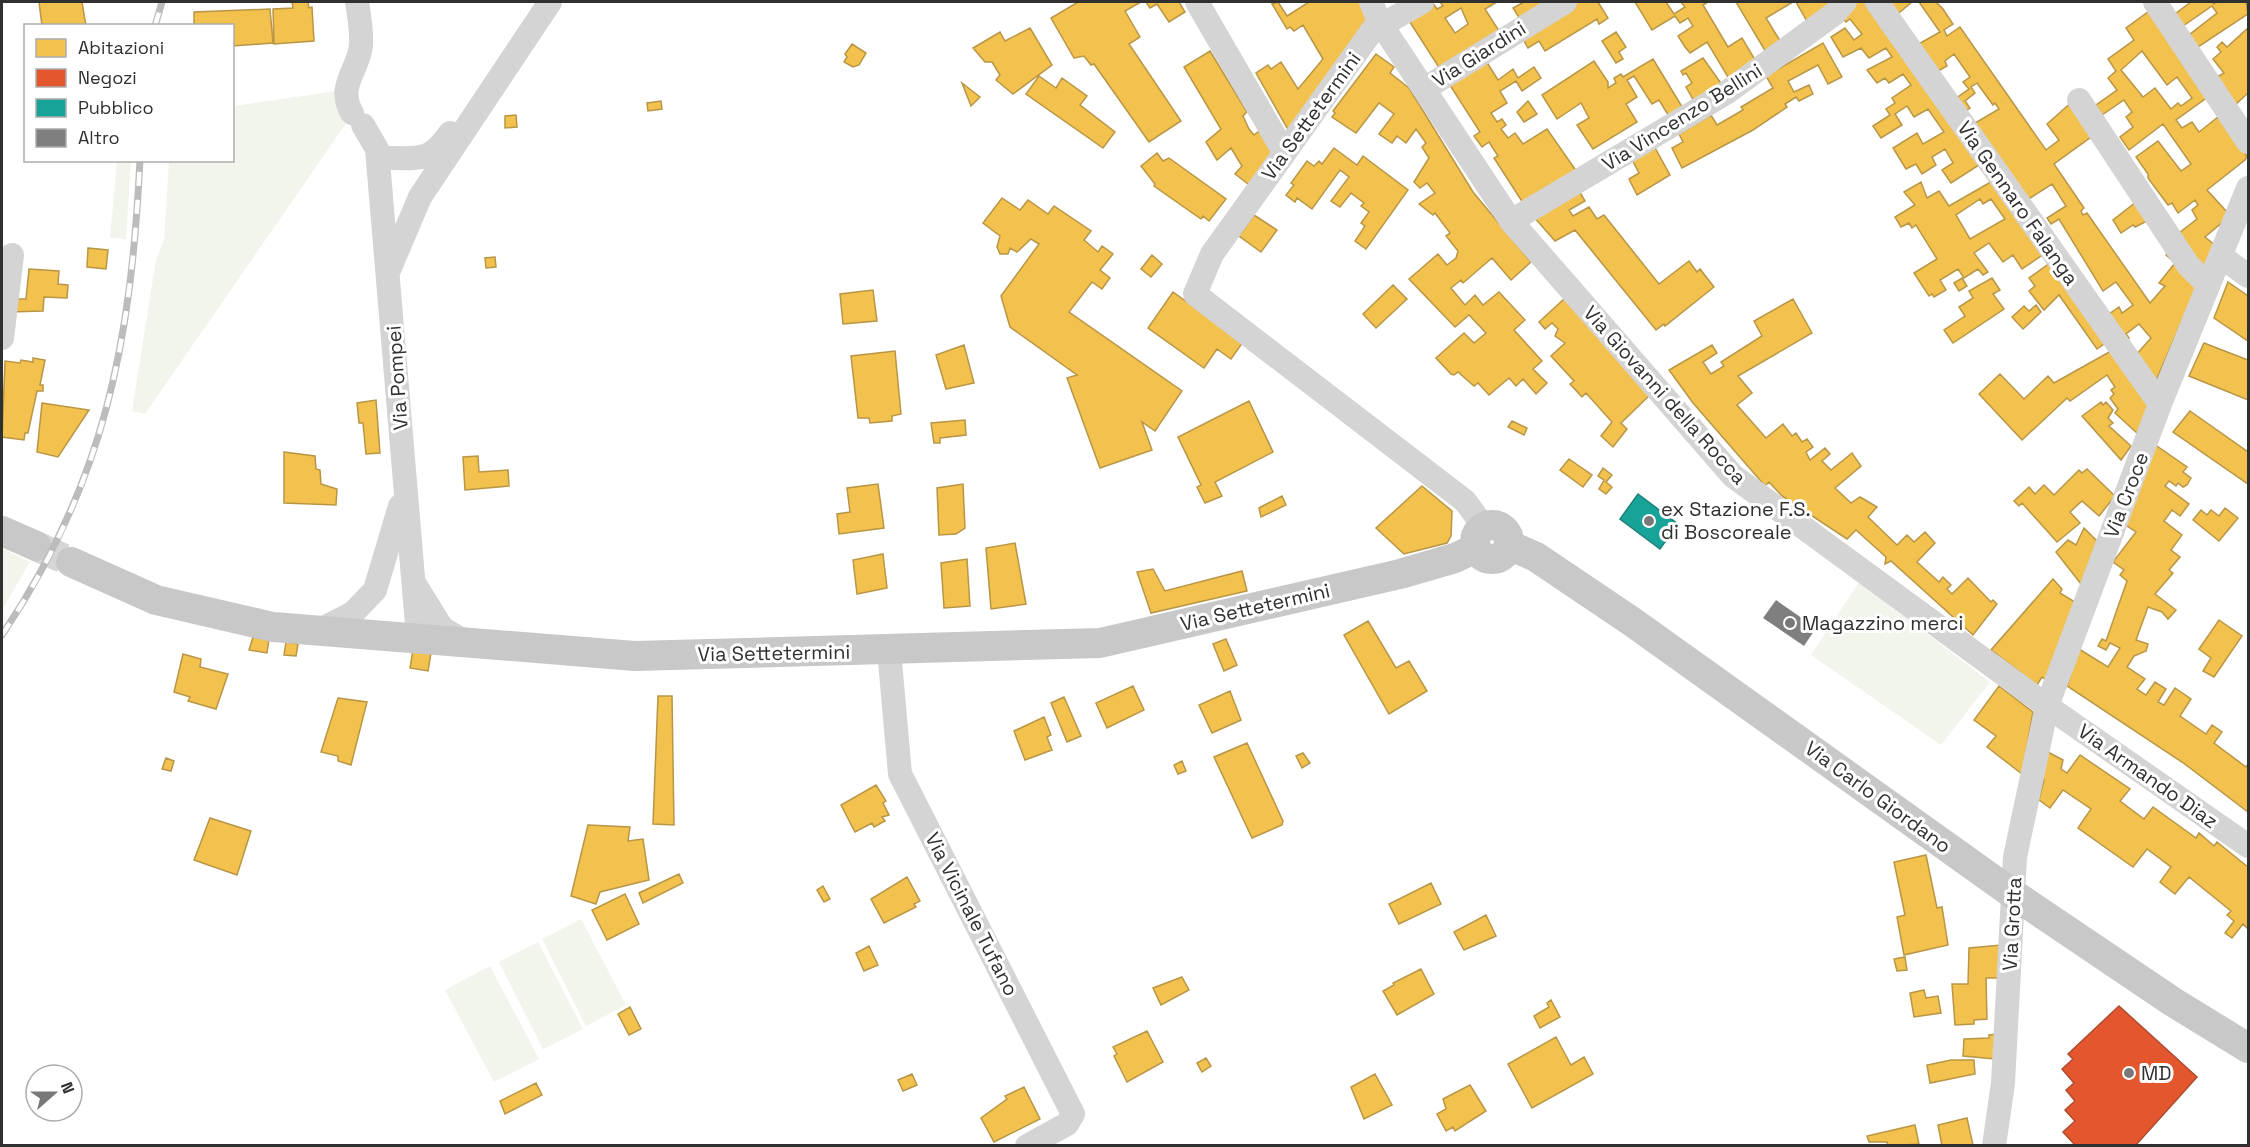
<svg xmlns="http://www.w3.org/2000/svg" width="2250" height="1147" font-family="'Space Grotesk',sans-serif">
<rect width="100%" height="100%" fill="#fff"/>
<path fill="#f2f5ec" d="M337 91 347 122 145 414 132 411 156 260 164 240 169 161 232 160 233 106Z
M117 161H131L126 239 110 238Z
M2 548 30 562 2 610Z
M1859 582 1990 682 1941 745 1811 655Z
M581 919 626 1005 586 1026 542 939Z
M538 942 583 1029 543 1049 499 962Z
M490 966 539 1059 494 1082 445 990Z"/>
<path fill="#f2c14e" stroke="#b89645" stroke-width="1.5" fill-rule="evenodd" d="M39 2H82L86 26H42Z
M292 2H308L309 8 312 7 314 41 274 44 273 9 293 8Z
M1078 2H1141L1125 11 1140 37 1129 44 1181 121 1149 142 1094 64 1091 65 1084 56 1074 58 1051 18Z
M1146 2H1179L1185 12 1169 22 1157 4 1150 8Z
M1278 2 1287 16 1309 2H1364L1372 19 1290 133 1256 73 1268 65 1271 69 1281 62 1298 89 1323 59 1303 25 1294 31 1290 27 1287 29 1272 4Z
M1432 2 1437 9 1443 6 1440 2H1497L1485 9 1501 34 1440 69 1406 16ZM1461 8 1468 24 1455 33 1445 18Z
M1524 2H1554L1522 22 1513 8Z
M1575 2H1598L1608 18 1599 24 1597 19 1545 51 1539 41 1528 48 1520 34Z
M1635 2H1666L1674 14 1685 7 1681 2H1708L1703 5 1728 47 1742 38 1757 63 1731 82 1707 42 1690 53 1685 47 1678 36 1693 26 1688 18 1680 23 1675 16 1652 30Z
M1736 2H1793L1766 18 1782 44 1767 54Z
M1796 2H1831L1808 23Z
M1851 2H1872L1982 163 1951 183 1942 170 1953 163 1945 149 1932 157 1936 165 1922 174 1916 164 1906 169 1893 148 1917 133 1923 144 1944 132 1928 109 1914 117 1907 106 1895 114 1902 125 1881 138 1873 126 1890 115 1886 109 1895 103 1892 98 1911 85 1903 74 1889 83 1885 78 1877 83 1867 70 1892 57 1886 48 1869 58 1861 48 1843 57 1831 37 1845 28 1854 40 1862 34 1850 19 1846 22 1841 17Z
M1884 2H1912L1894 17Z
M1919 2H1936L1943 9 1953 24 1944 30 1947 36 1960 27 2046 150 2059 140 2047 124 2074 100 2098 132 2054 164 2084 208 2081 211 2083 215 2087 213 2150 303 2165 286 2159 283 2175 263 2166 255 2172 249 2197 286 2155 383 2135 356 2151 338 2139 324 2126 334 2129 338 2124 342 2106 316 2119 307 2122 313 2133 305 2116 282 2103 291 2059 219 2051 224 2047 218 2066 206 2052 184 2024 202 1970 126 1999 109 1995 103 1993 105 1977 83 1971 87 1975 93 1965 101 1970 108 1961 114 1952 101 1969 89 1963 82 1970 77 1954 54 1945 61 1947 66 1933 74 1915 46 1940 32Z
M2191 2H2212L2214 4 2217 2H2246L2248 14 2198 47 2189 35 2217 13 2212 6 2183 26 2175 14Z
M270 9 273 43 232 46V26H194V12Z
M2152 9 2212 94 2176 120 2182 128 2192 122 2199 132 2218 117 2247 156 2245 160 2207 190 2227 212 2225 220 2205 237 2216 246 2206 271 2175 236 2197 219 2192 210 2198 205 2195 200 2178 213 2172 203 2168 205 2148 178V174L2136 157 2158 141 2181 171 2191 164 2163 124 2129 150 2120 137 2133 127 2126 117 2132 112 2124 100 2102 115 2096 105 2117 90 2108 78 2116 71 2108 59 2134 40 2126 28ZM2142 51 2167 85 2177 77 2192 98 2181 106 2178 103 2171 109 2155 88 2143 97 2121 70Z
M1030 28 1052 65 1013 94 996 80 1000 75 992 62H985L973 48 1000 32 1005 41Z
M2248 28V93L2235 105 2217 77 2224 73 2213 59 2221 52 2217 47 2222 42 2227 47Z
M1616 32 1626 47 1619 52 1623 59 1616 63 1602 41Z
M1823 43 1842 77 1828 84 1818 65 1788 81 1794 92 1809 85 1813 94 1799 101 1796 97 1785 104 1787 107 1753 130 1682 168 1672 148 1683 142 1679 134 1711 115 1717 125 1743 110 1741 107 1773 88 1766 76Z
M852 44 866 53 859 65 853 67 844 62 847 57 845 54Z
M1210 51 1247 112 1243 116 1249 129 1254 135 1259 131 1275 156 1252 187 1235 174 1242 166 1231 148 1217 160 1206 142 1221 129 1184 67Z
M1376 54 1394 67 1390 73 1409 88 1473 192 1531 262 1511 280 1492 258 1463 283 1461 280 1451 288 1465 305 1475 295 1483 305 1499 292 1525 320 1514 330 1542 361 1533 369 1547 383 1536 394 1523 379 1516 386 1509 378 1489 395 1478 383 1474 386 1458 372 1454 375 1451 374 1436 358 1464 333 1474 343 1486 333 1469 315 1455 327 1409 279 1438 254 1447 265 1456 258 1458 251 1446 236 1450 233 1435 213 1433 215 1419 204 1435 193 1427 183 1420 188 1414 182 1429 158 1422 147 1426 143 1416 129 1406 143 1397 136 1392 143 1379 134 1394 114 1379 103 1356 133 1332 117 1335 113 1333 111Z
M1483 56 1498 80 1513 69 1518 78 1534 67 1541 78 1522 91 1516 81 1500 91 1507 103 1491 113 1497 122 1502 119 1506 125 1501 129 1508 138 1515 133 1523 144 1547 129 1577 172 1523 203 1494 158 1498 156 1489 142 1482 147 1474 136 1480 132 1446 79Z
M1703 58 1723 86 1695 103 1686 87 1692 83 1686 73 1683 75 1681 71Z
M1653 59 1684 110 1670 118 1659 100 1652 104 1634 76 1627 80 1637 97 1626 104 1637 122 1593 149 1577 125 1589 118 1581 103 1557 119 1542 95 1594 61 1608 82V88L1616 83 1614 78 1621 74 1623 77Z
M1039 76 1056 88 1062 78 1087 96 1080 105 1115 132 1103 148 1026 94Z
M962 83 980 97 971 106Z
M661 101 662 109 648 111 647 103Z
M1528 101 1537 114 1524 122 1517 112Z
M516 115 517 127 505 128V116Z
M1653 144 1670 175 1637 195 1629 179 1639 173 1630 156Z
M1334 148 1357 165 1363 156 1408 190 1366 249 1355 241 1365 226 1361 223 1369 212 1361 206 1364 203 1351 193 1340 207 1331 201 1349 177 1340 170 1312 209 1297 198 1295 202 1286 195 1294 185 1291 183 1307 161 1314 166 1319 161 1322 164Z
M1157 153 1163 161 1169 158 1226 199 1209 221 1203 216 1201 219 1154 186 1155 184 1141 166Z
M1996 179 2047 252 2022 269 2013 255 2003 262 1989 243 1974 253 1988 272 1983 275 1978 269 1964 278 1958 269 1940 280 1946 290 1934 297 1932 294 1929 296 1914 273 1937 259 1916 225 1912 228 1909 223 1901 227 1895 217 1915 205 1904 192 1921 182 1927 198 1939 191 1949 206ZM1980 199 1983 204 1991 199 2005 219 1970 239 1956 215Z
M1578 189 1585 201 1569 210 1573 216 1589 207 1597 219 1604 215 1659 284 1689 261 1697 272 1700 269 1714 287 1665 326 1664 324 1656 330 1575 230 1555 241 1533 216Z
M1002 198 1020 210 1028 200 1048 214 1054 206 1091 231 1084 240 1098 252 1102 246 1113 254 1100 270 1110 278 1102 289 1092 282 1069 312 1182 391 1155 431 1142 422 1152 450 1100 468 1067 378 1077 375 1010 327 1001 296 1039 244 1031 239 1017 252 1010 248 1008 254H1000L997 247 1000 236 983 223Z
M2140 199 2147 221 2135 227 2133 225 2121 233 2113 220Z
M1254 215 1277 230 1261 252 1239 236Z
M88 248 108 250 106 269 87 267Z
M1152 255 1162 264 1151 277 1141 269Z
M495 257 496 267 486 268 485 258Z
M2054 260 2111 339 2097 349 2059 295 2044 310 2029 291 2035 286 2029 278Z
M29 269 59 271 58 284 68 285 67 298 44 297 43 311 10 312 11 299H26Z
M1962 278 1967 286 1959 291 1954 283Z
M1992 278 2000 290 1993 294 2004 309 1953 343 1944 330 1965 316 1959 307 1973 298 1969 291Z
M2228 282 2248 296V341L2214 318Z
M1393 285 1407 299 1376 328 1363 314Z
M873 290 877 321 843 324 840 294Z
M1173 292 1243 342 1231 359 1217 349 1204 368 1148 328Z
M1565 298 1652 393 1621 423 1627 429 1613 447 1601 436 1612 422 1586 393 1582 397 1570 384 1574 381 1551 356 1565 343 1555 336 1558 329 1552 323 1545 329 1539 322Z
M1793 299 1812 333 1738 376 1752 393 1737 405 1766 438 1783 424 1792 436 1796 433 1802 442 1807 439 1813 447 1806 452 1810 460 1825 448 1830 454 1822 461 1831 470 1852 453 1861 466 1835 488 1851 503 1860 497 1877 507 1868 517 1897 545 1907 535 1914 542 1925 532 1935 543 1917 562 1939 582 1943 577 1951 585 1947 589 1952 594 1968 578 1991 602 1993 600 1997 604 1973 635 1891 561 1885 564 1886 557 1856 530 1847 539 1782 496 1769 482 1765 486 1693 403 1669 370 1712 345 1717 353 1703 362 1711 374 1724 366 1721 362 1762 336 1754 321Z
M2036 305 2041 312 2023 329 2012 317 2024 306 2029 311Z
M2204 343 2248 360V400L2189 376Z
M964 345 974 383 946 389 936 355Z
M895 351 901 414 892 416V421L870 423 869 418H858L851 356Z
M2111 351 2149 402 2139 435 2115 413 2118 409 2110 398 2114 394 2111 390 2115 387 2107 375 2070 401 2067 398 2022 440 1979 394 2000 374 2024 399 2048 376 2054 383Z
M33 358 45 360 40 385H43V391H37L28 433H25L24 440 2 437 5 361 20 363 21 360 33 362Z
M376 400 380 453 366 454 363 423H359L357 403Z
M1249 401 1273 452 1215 482 1222 496 1205 503 1197 487 1201 485 1178 437Z
M2101 402 2103 405 2106 402 2113 410 2108 418 2113 423 2109 426 2131 446 2121 460 2082 416Z
M42 403 89 410 58 457 37 452Z
M2190 411 2248 452V484L2173 432Z
M965 420 966 435 940 438V443H934L931 423Z
M1512 421 1527 428 1524 435 1508 427Z
M2154 444 2187 467 2183 472 2191 478 2187 485 2183 487 2178 483 2176 486 2169 481 2165 486 2189 504 2180 516 2172 510 2164 521 2182 535 2171 550 2180 557 2169 570 2173 573 2155 594 2176 610 2168 619 2162 612 2148 607 2136 640 2148 644 2146 651 2134 656 2127 667 2145 679 2137 689 2146 695 2155 682 2166 689 2158 702 2164 705 2175 688 2191 699 2180 716 2206 734 2212 725 2222 732 2214 743 2246 767 2248 764V812L2182 762 2067 686 2079 649 2108 667 2120 648 2110 643 2106 650 2098 646 2102 639 2106 641 2127 581 2120 575 2124 570 2113 562 2136 532 2124 524Z
M284 452 315 456 316 469 320 470 321 484 337 489 336 505 284 503Z
M478 456 479 472 508 470 509 486 465 490 463 457Z
M1569 459 1592 475 1583 487 1560 470Z
M1603 468 1612 475 1606 482 1612 487 1606 494 1599 489 1604 480 1598 476Z
M2087 469 2115 496 2099 516 2082 501 2070 512 2080 523 2057 542 2022 503 2019 506 2014 501 2029 487 2035 494 2044 485 2054 495 2079 470 2082 473Z
M878 484 884 528 839 534 837 514 850 512 847 488Z
M963 484 965 528 956 534 939 535 937 488Z
M1422 486 1452 511 1451 536 1447 543 1404 554 1376 528Z
M1282 496 1286 505 1261 517 1259 508Z
M2225 508 2238 518 2219 541 2193 520 2201 510 2207 515 2211 510 2219 516Z
M2084 528 2097 541 2081 584 2056 552 2068 540 2076 545Z
M1015 543 1026 604 991 609 986 548Z
M883 554 887 588 857 594 853 560Z
M967 559 970 606 944 608 941 563Z
M1153 569 1165 591 1242 571 1247 591 1151 613 1137 572Z
M2053 579 2062 589 2060 593 2075 602 2047 681 2042 677 2037 685 1991 650Z
M2219 620 2242 636 2214 677 2203 671 2211 658 2199 649Z
M1368 621 1396 668 1409 661 1427 691 1389 714 1344 635Z
M253 637 269 639 267 653 249 650Z
M1226 639 1237 665 1224 671 1213 644Z
M286 642 298 644 296 656 284 655Z
M413 650 431 653 428 671 410 668Z
M183 654 201 659 200 667 228 674 216 709 188 701 190 697 174 692Z
M1133 686 1144 710 1107 728 1096 703Z
M1999 686 2033 712 2022 774 1987 747 1996 736 1974 720Z
M1230 691 1241 720 1212 733 1199 705Z
M658 696H672L674 825 653 824Z
M1064 697 1081 736 1067 742 1051 703Z
M338 698 367 702 351 765 338 761V756L321 752Z
M1044 717 1051 735 1047 737 1052 750 1025 760 1014 731Z
M1247 743 1283 821 1282 825 1252 838 1214 757Z
M2046 751 2063 760 2061 769 2067 773 2080 755 2130 789 2120 801 2144 819 2153 807 2196 838 2199 833 2214 846 2217 842 2248 867V929L2243 924 2232 938 2225 933 2234 921 2227 915 2231 911 2189 877 2175 894 2160 882 2171 867 2147 849 2133 867 2078 828 2091 809 2063 790 2050 808 2039 800 2044 780 2039 778Z
M1303 753 1310 763 1302 768 1296 756Z
M166 758 174 761 171 771 162 769Z
M1182 761 1186 771 1178 774 1174 765Z
M876 785 886 801 883 803 889 815 882 817 885 821 874 827 872 823 855 832 841 805Z
M210 818 251 831 237 875 194 860Z
M588 825 630 827 628 841 643 839 649 880 600 892 596 904 571 896Z
M1926 855 1937 908 1942 907 1948 945 1904 955 1897 917 1905 915 1894 862Z
M679 874 683 883 643 903 639 893Z
M907 877 920 901 914 904 916 907 884 923 871 899Z
M1431 883 1441 904 1399 924 1389 904Z
M823 886 830 899 824 902 817 890Z
M625 894 639 924 607 940 592 910Z
M1486 915 1496 936 1464 950 1454 932Z
M2001 945 1998 978H1986L1987 1019 1974 1020V1024L1955 1025 1952 984H1968L1969 948Z
M869 946 878 965 864 971 856 953Z
M1905 957 1907 970 1897 971 1894 959Z
M1421 969 1434 994 1397 1015 1383 991 1394 985 1393 983Z
M1182 977 1189 990 1161 1005 1153 988Z
M1924 990 1926 998 1938 996 1941 1013 1914 1017 1910 993Z
M1551 1000 1560 1017 1540 1028 1534 1016 1549 1007 1547 1003Z
M630 1007 641 1029 629 1035 618 1014Z
M1147 1031 1163 1062 1127 1082 1114 1056 1117 1054 1113 1047Z
M1998 1034 1995 1059 1963 1056 1964 1039 1989 1038V1035Z
M1556 1037 1571 1065 1584 1057 1593 1074 1532 1108 1508 1064Z
M1206 1058 1211 1066 1202 1072 1197 1063Z
M1951 1060H1974L1975 1074 1930 1083 1927 1065Z
M912 1074 917 1085 903 1091 898 1080Z
M1375 1074 1392 1105 1364 1119 1351 1087Z
M536 1083 542 1095 505 1114 500 1101Z
M1470 1085 1486 1111 1455 1131 1453 1127 1446 1131 1437 1114 1446 1109 1443 1099Z
M1024 1087 1040 1119 994 1142 981 1118 1007 1099 1005 1096Z
M1967 1118 1973 1145 1942 1146 1938 1125Z
M1915 1125 1919 1144 1888 1146 1887 1142H1869L1867 1136Z"/>
<path fill="#e4572e" stroke="#ae4b2f" stroke-width="1.5" d="M2119 1006 2197 1077 2135 1146H2076L2063 1132 2075 1121 2065 1110 2075 1101 2066 1090 2074 1083 2062 1069 2073 1059 2068 1054Z"/>
<path fill="#17a398" stroke="#1e8079" stroke-width="1.5" d="M1638 494 1678 524 1660 549 1620 519Z"/>
<path fill="#7f7f7f" d="M1776 600 1816 628 1804 646 1763 618Z"/>
<g fill="none" stroke-linecap="round" stroke-linejoin="round">
<path stroke="#d6d6d6" stroke-width="30" stroke-dasharray="30 15" stroke-linecap="butt" d="M36 546 71 562"/>
<path stroke="#d4d4d4" stroke-width="24" d="M1197 2 1284 152
M1371 2 1379 21 1511 221 1733 476 2047 706 2248 846
M1877 2 2160 404
M2155 2 2248 142
M1379 21 1212 254 1195 294 1465 501 1484 527
M1382 25 1422 2
M1424 89 1565 2
M2079 100 2188 265 2208 285
M352 113C336 86 359 70 361 45 362 31 359 15 357 2
M363 125 377 149 418 637
M388 158C420 158 430 162 450 133
M1511 221 1726 93 1834 14 1845 2
M2222 257 2248 276
M389 270 420 197 550 2
M2 338 12 255
M416 586 442 628 464 641
M322 629 353 613 375 590 400 506
M889 650 900 774 1073 1114 1067 1124 1027 1146
M1994 1146 2003 1083 2015 857 2047 706 2160 404 2248 188"/>
<path stroke="#c8c8c8" stroke-width="30" d="M1475 542a17 17 0 1 1 34 0a17 17 0 1 1-34 0Z
M2 531 36 546
M1509 545 1536 557 1631 621 2013 894 2173 1002 2248 1048
M71 562 156 600 273 627 635 656 1100 643 1400 574 1455 558 1476 548"/>
<g stroke="#bcbcbc" stroke-width="7">
<path id="rail" d="M155 26 162 2
M2 635C105 482 131 342 140 160"/>
</g>
<use href="#rail" stroke="#fff" stroke-width="4.5" stroke-dasharray="14" stroke-linecap="butt"/>
</g>
<g fill="#787878" stroke="#fff" stroke-width="2">
<circle cx="1649" cy="521" r="6"/>
<circle cx="1790" cy="623" r="6"/>
<circle cx="2129" cy="1073" r="6"/>
</g>
<g text-anchor="middle" dominant-baseline="central" stroke-width="6" stroke-linejoin="round" paint-order="stroke">
<g font-size="20" fill="#303030" stroke="#fff">
<text transform="translate(1479 54) rotate(-32)">Via Giardini</text>
<text transform="translate(1311 116) rotate(-54)">Via Settetermini</text>
<text transform="translate(1682 117) rotate(-32)">Via Vincenzo Bellini</text>
<text transform="translate(2018 203) rotate(55)">Via Gennaro Falanga</text>
<text transform="translate(397 378) rotate(-94)">Via Pompei</text>
<text transform="translate(1665 395) rotate(48)">Via Giovanni della Rocca</text>
<text transform="translate(2126 495) rotate(-69)">Via Croce</text>
<text transform="translate(1255 607) rotate(-13)">Via Settetermini</text>
<text transform="translate(774 653) rotate(-1)">Via Settetermini</text>
<text transform="translate(2148 776) rotate(35)">Via Armando Diaz</text>
<text transform="translate(1878 797) rotate(36)">Via Carlo Giordano</text>
<text transform="translate(972 914) rotate(63)">Via Vicinale Tufano</text>
<text transform="translate(2012 924) rotate(-87)">Via Grotta</text>
</g>
<g font-size="20" fill="#303030" stroke="#fff" text-anchor="start">
<text x="1661" y="509">ex Stazione F.S.<tspan x="1661" dy="23">di Boscoreale</tspan></text>
<text x="1802" y="623">Magazzino merci</text>
<text x="2141" y="1073">MD</text>
</g>
</g>
<rect width="2250" height="1147" fill="none" stroke="#303030" stroke-width="6"/>
<rect x="24" y="24" width="210" height="138" fill="#ffffff" stroke="#acacac" stroke-width="1.5"/>
<rect x="36" y="39" width="30" height="18" fill="#f2c14e" stroke="#acacac" stroke-width="1.5"/>
<text x="78" y="54" font-size="18" fill="#303030">Abitazioni</text>
<rect x="36" y="69" width="30" height="18" fill="#e4572e" stroke="#acacac" stroke-width="1.5"/>
<text x="78" y="84" font-size="18" fill="#303030">Negozi</text>
<rect x="36" y="99" width="30" height="18" fill="#17a398" stroke="#acacac" stroke-width="1.5"/>
<text x="78" y="114" font-size="18" fill="#303030">Pubblico</text>
<rect x="36" y="129" width="30" height="18" fill="#7f7f7f" stroke="#acacac" stroke-width="1.5"/>
<text x="78" y="144" font-size="18" fill="#303030">Altro</text>
<g transform="translate(54 1093) rotate(69)"><circle r="28" fill="#ffffff" stroke="#acacac" stroke-width="1.5"/>
<path d="M0-4.5L10 22L0 15L-10 22Z" fill="#787878"/>
<text y="-9" font-size="16" font-weight="bold" text-anchor="middle" fill="#303030">N</text>
</g>
</svg>
